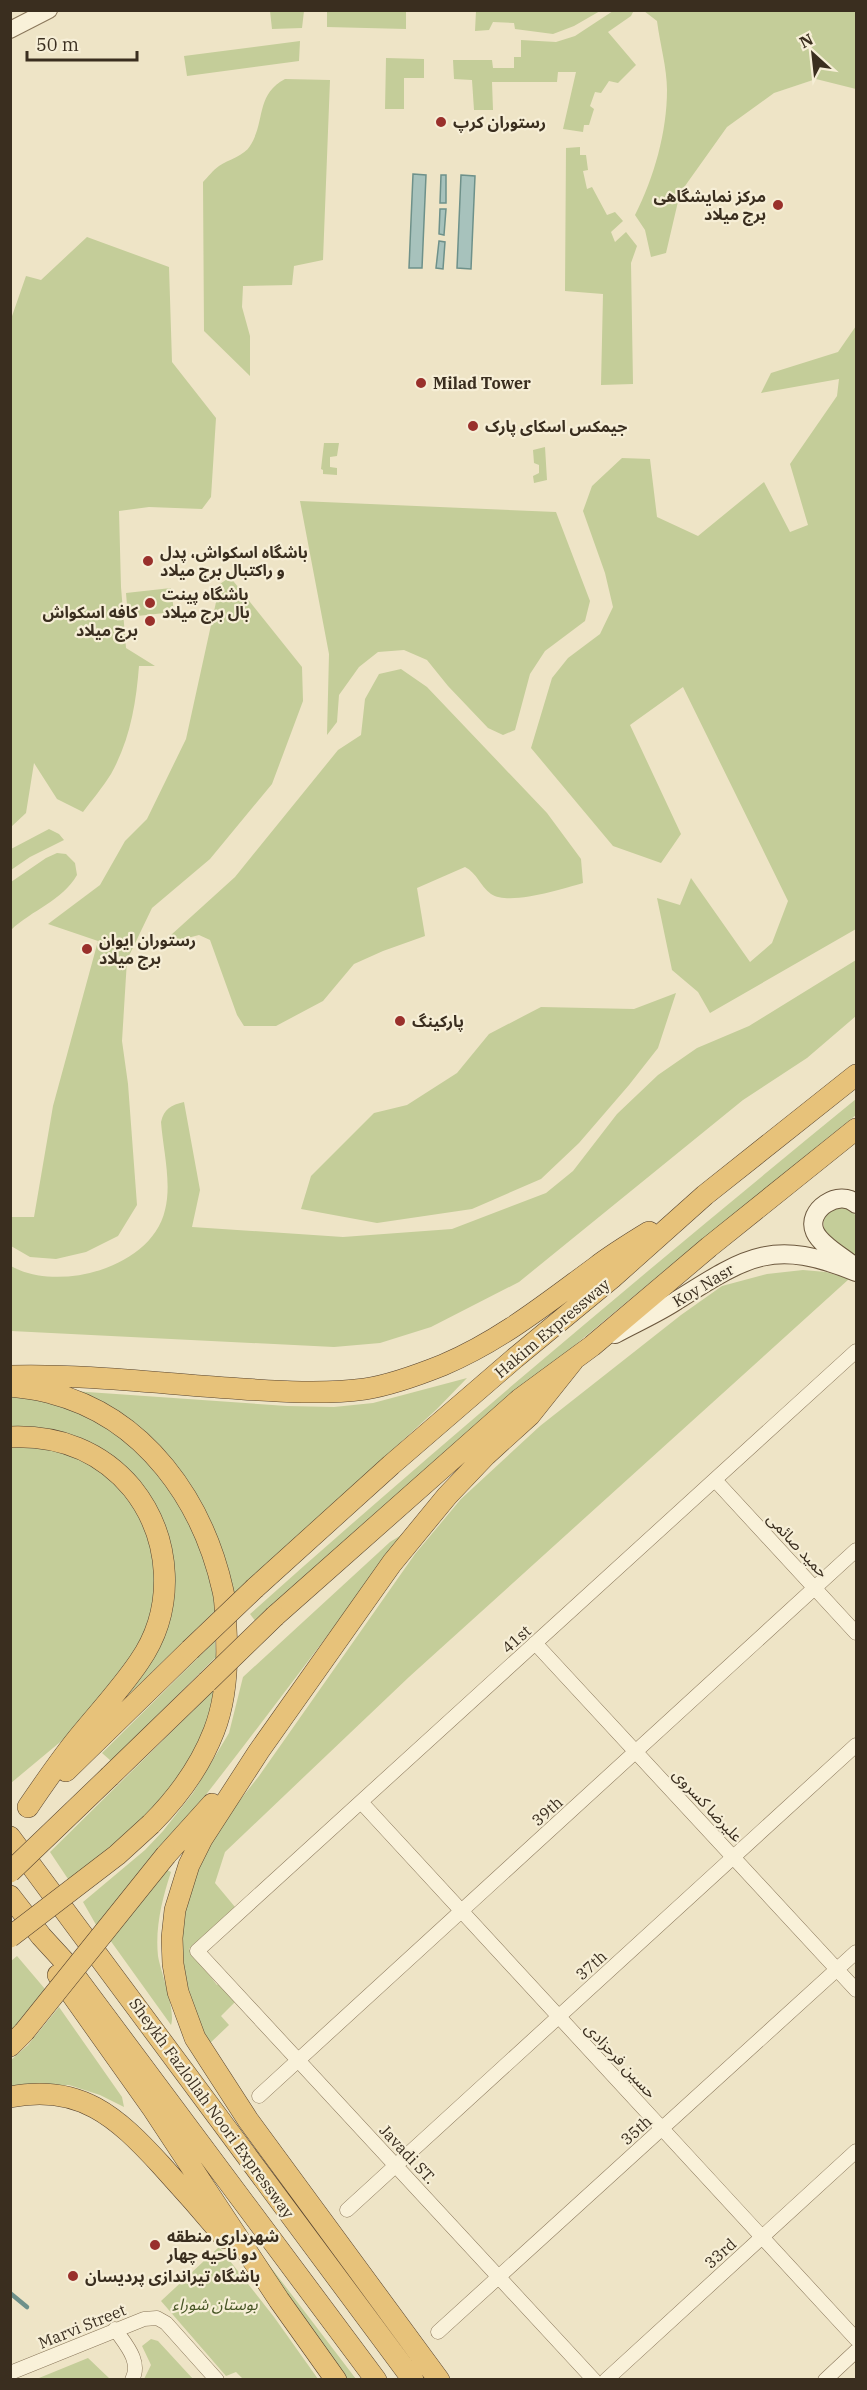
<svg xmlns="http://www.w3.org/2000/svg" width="867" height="2390" font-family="'IBM Plex Serif','Noto Sans Arabic',serif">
<rect width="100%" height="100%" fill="#eee4c6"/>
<path fill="#c4cd99" d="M270 11H304L302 28 272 29Z
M327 11H406V29L327 27Z
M476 11V10L600 11 574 26 553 34 515 29 514 23 493 22 489 30 475 31Z
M613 11 633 12 631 16 608 32 636 65 618 83 609 81 601 93 595 92 590 106 594 109 589 125H584L583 132 563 129 576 72H558L557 82H492L493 110H474L472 80 454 79 453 60H492L493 68H514V57H521V40L556 42 575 36Z
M644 11H856V89L816 79 774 93 727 127 680 193 666 253 651 257 645 230 635 215C654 178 667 132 667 90 667 68 660 44 657 21Z
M300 41 299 61 187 76 184 56Z
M386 58 424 59V78H404V109H385Z
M285 79 330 80 323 260 294 266 292 285 243 286 242 307 250 336V376L204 331 203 182C208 177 213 170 219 166 228 160 245 155 250 146 266 121 255 95 285 79Z
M580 147V155H586L588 170 583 171 587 189 592 187 607 215 615 212 623 221 611 232 615 242 626 232 637 246 631 263 633 384 601 385 603 294 565 291 566 148Z
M87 237 169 267 172 362 216 418 211 497 202 509 149 507 119 511 121 587 126 648 155 666H139C136 704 130 740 111 774 103 787 92 800 83 812L57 799 34 763 26 813 11 827V319L26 276 41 280Z
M856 326V929L710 1013 698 992 672 970 657 898 680 905 691 878 750 962 772 943 788 901 683 687 630 725 681 834 661 863 613 846 531 748 552 678 568 658 600 634 613 607 605 573 583 511 592 486 622 458 650 459 657 517 698 536 764 482 790 532 808 525 790 464 837 396 839 379 761 393 771 373 838 352Z
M324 443H339L337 456 330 457V467L337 468V475L323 474V470L321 469Z
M545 447 547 480 534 483 533 476 539 473V465L534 463 533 450Z
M300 501 556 512 590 601 585 621 545 651 530 674 515 730 503 735 488 728 448 686 427 660 404 650 378 652 359 667 339 695 337 722 327 735 329 654Z
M230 577 302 667 303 701 272 784 210 859 152 908 127 960 122 1041 128 1084 137 1205 118 1236 86 1252 56 1259 30 1257 11 1246V1217H34L53 1106 98 941 48 924 100 885 125 841 147 819 186 739 220 584Z
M171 588 174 612 128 617 126 593Z
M401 669 427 687 547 813 581 859 583 883C562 889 509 906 491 894 480 886 477 873 465 867L417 888 425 936 383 951 354 964 323 1001 276 1026H244L237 1015 210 940 199 935 176 941 171 935 235 877 338 750 361 735 365 699 379 674Z
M49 829 59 834 64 840 30 857 11 870V849Z
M57 853 66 854 75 863 77 875C62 901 32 910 11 930V882L46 858Z
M856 960V1016L807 1058 743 1100 519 1282 431 1327 380 1343 334 1347 11 1331V1266C58 1293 152 1268 165 1210 172 1183 163 1149 161 1122 164 1109 171 1105 184 1102L200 1190 192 1227 343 1237 452 1229 546 1193 573 1171 617 1114 658 1075 697 1048 749 1026Z
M676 993 658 1048 629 1085 579 1143 541 1179 472 1209 377 1223 301 1209 311 1176 374 1113 407 1105 457 1073 489 1034 541 1007 634 1009Z
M856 1099V1115C652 1279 450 1446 256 1622L250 1614C448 1437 651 1267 856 1099Z
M841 1206 851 1210 856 1216V1257C839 1245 816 1238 826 1213Z
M803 1270 826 1272 849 1279 409 1677 225 1852 215 1883 235 1907 189 1949 217 1985 219 1983 235 2002 221 2016 229 2025 207 2046 190 2008 179 1948 189 1885 222 1823 259 1776 415 1554 461 1499 540 1426 681 1315 722 1286 767 1274Z
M467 1378 437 1409 233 1595 204 1514 73 1391 287 1406 334 1407 373 1403Z
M11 1393 65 1404 120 1433 183 1503 220 1606 96 1726 172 1591 127 1471 11 1429Z
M11 1444 76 1454 115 1481 140 1514 155 1553 154 1608 134 1655 65 1738 11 1783Z
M403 1534C304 1668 203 1801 99 1930L83 1902 145 1850 163 1831 193 1793 229 1733 243 1677 390 1542Z
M215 1641 216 1657 111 1761 102 1753Z
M214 1690C204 1776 131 1830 72 1885L50 1852Z
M167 1870 171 1872C162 1899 155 1928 158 1956 161 1973 176 2011 171 2025L110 1940Z
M17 1956 45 1989 11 2031V1961Z
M59 2007 122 2097 124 2107 100 2095 69 2085 11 2089V2060L28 2045Z
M219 2247 274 2317 318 2379H243L236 2372 226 2376 161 2301Z
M263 2257 356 2379H347L259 2260Z
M151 2339 158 2341 193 2379H144L151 2365 142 2346Z
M88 2358 110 2379H36L39 2378Z"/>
<path fill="#a7c2bc" stroke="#6e918a" stroke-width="1.5" d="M413 174 426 175 422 268H409Z
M441 175H446V203H440Z
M461 175 475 176 471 269 457 268Z
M440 209H446L444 235 439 234Z
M439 241 445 242 443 269 436 268Z"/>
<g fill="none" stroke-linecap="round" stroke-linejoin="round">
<path stroke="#6e918a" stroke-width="4.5" d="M10 2293 27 2307"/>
<g stroke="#8a775b" stroke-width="15">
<path id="minor" d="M715 1480 856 1633
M535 1643 856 1990
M361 1802 856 2339
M259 2096 856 1550
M347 2210 856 1745
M115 2329C125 2344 142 2361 132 2380
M438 2332 856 1952
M10 2373 144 2319 157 2318 166 2323 217 2380
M594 2380 197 1951 856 1351
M606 2380 856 2151
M825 2380 856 2351"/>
</g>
<g stroke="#8a775b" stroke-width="18">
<path id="tertiary" d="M10 30 49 10"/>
</g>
<g stroke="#6c583e" stroke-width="20">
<path id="secondary" d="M851 1264C840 1255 821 1245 815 1232 805 1210 840 1188 856 1204
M615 1334C635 1323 656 1314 676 1301 747 1256 773 1238 856 1272"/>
</g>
<g stroke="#58442f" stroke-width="22">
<path id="trunk" d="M10 1376C83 1374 156 1383 229 1388 273 1391 320 1395 365 1389 391 1385 418 1375 443 1365 500 1341 547 1303 596 1267 613 1254 631 1243 649 1232
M10 1386C24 1388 38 1389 51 1393 145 1417 203 1501 223 1591 226 1603 225 1616 226 1628 228 1660 226 1700 214 1731 200 1767 178 1797 151 1824
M10 1437C58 1435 101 1451 132 1488 172 1538 176 1609 139 1662 122 1687 101 1710 82 1733 62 1757 45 1782 28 1807
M255 1588 391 1465 515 1358 612 1278 705 1195 856 1075
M275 1616 520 1399 592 1346 709 1247 856 1129
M66 1771 190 1650
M110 1776 207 1682
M10 1837 413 2380
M166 1855 212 1804
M10 1896 41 1936 64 1961 376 2380
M58 1975 153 2109 279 2300 336 2380
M10 2046 24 2032
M10 2097C80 2083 117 2117 161 2165 183 2189 204 2213 225 2238
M439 2380 248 2120 195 2038 178 1992 173 1964 172 1938 175 1910 189 1865 202 1839 259 1751 392 1563 447 1496 486 1455 530 1415 573 1361"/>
</g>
<use href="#minor" stroke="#f9f1d9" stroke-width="14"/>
<use href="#tertiary" stroke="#f9f1d9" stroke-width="16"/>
<use href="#secondary" stroke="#f9f1d9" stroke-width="18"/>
<use href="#trunk" stroke="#e7c27a" stroke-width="21"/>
<g stroke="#58442f" stroke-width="22" stroke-linecap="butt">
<path id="trunk-bridge" d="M190 1650 255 1588
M207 1682 275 1616
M10 1872 110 1776
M10 1937 117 1855 151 1824
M24 2032 166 1855"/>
</g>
<use href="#trunk-bridge" stroke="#e7c27a" stroke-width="21"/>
</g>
<g fill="#99302b" stroke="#f6eed6" stroke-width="2">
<circle cx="441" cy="122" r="6"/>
<circle cx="778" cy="205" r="6"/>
<circle cx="421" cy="383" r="6"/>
<circle cx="473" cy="426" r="6"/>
<circle cx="148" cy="561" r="6"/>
<circle cx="150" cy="603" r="6"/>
<circle cx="150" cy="621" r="6"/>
<circle cx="87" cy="949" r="6"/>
<circle cx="400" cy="1021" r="6"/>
<circle cx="155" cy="2245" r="6"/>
<circle cx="73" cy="2276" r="6"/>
</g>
<g text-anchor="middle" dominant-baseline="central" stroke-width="4.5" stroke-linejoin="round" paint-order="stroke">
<g font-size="16" font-weight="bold" fill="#3a2e1f" stroke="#f6eed6" text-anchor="start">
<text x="453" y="122">رستوران کرپ</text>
<text x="766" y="196" text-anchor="end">مرکز نمایشگاهی<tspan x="766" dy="18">برج میلاد</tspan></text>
<text x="433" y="383">Milad Tower</text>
<text x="485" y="426">جیمکس اسکای پارک</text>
<text x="160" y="552">باشگاه اسکواش، پدل<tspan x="160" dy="18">و راکتبال برج میلاد</tspan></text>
<text x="162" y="594">باشگاه پینت<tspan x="162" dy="18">بال برج میلاد</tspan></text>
<text x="138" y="612" text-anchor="end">کافه اسکواش<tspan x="138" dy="18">برج میلاد</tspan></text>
<text x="99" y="940">رستوران ایوان<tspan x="99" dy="18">برج میلاد</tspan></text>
<text x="412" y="1021">پارکینگ</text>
<text x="167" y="2236">شهرداری منطقه<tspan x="167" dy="18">دو ناحیه چهار</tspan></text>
<text x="85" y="2276">باشگاه تیراندازی پردیسان</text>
</g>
<g font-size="16" fill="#3a2e1f" stroke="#f6eed6">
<text transform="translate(703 1285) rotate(-31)">Koy Nasr</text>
<text transform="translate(552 1328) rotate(-40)">Hakim Expressway</text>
<text transform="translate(798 1545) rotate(47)">حمید صائمی</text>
<text transform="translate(516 1639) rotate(-42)">41st</text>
<text transform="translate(708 1805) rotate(47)">علیرضا کسروی</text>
<text transform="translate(547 1811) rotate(-42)">39th</text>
<text transform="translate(591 1965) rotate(-42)">37th</text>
<text transform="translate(621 2060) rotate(47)">حسین فرحزادی</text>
<text transform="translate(212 2108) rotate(54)">Sheykh Fazlollah Noori Expressway</text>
<text transform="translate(636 2130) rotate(-42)">35th</text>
<text transform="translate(408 2154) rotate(47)">Javadi ST.</text>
<text transform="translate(720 2253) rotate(-42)">33rd</text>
<text transform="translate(82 2326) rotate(-22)">Marvi Street</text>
</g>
<g font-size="16" font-style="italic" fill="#485726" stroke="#f6eed6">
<text x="215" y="2304">بوستان شوراء</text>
</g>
</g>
<rect width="867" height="2390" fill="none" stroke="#3a2e1f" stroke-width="24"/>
<g transform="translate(813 54) rotate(333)" stroke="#f6eed6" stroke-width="4.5" paint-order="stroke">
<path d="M0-4.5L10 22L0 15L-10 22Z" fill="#3a2e1f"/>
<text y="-9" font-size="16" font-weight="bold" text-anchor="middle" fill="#3a2e1f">N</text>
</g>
<path d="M27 51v9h110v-9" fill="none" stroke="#3a2e1f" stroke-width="3"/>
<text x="36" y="51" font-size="18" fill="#3a2e1f" stroke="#f6eed6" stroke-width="4.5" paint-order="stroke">50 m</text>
</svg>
